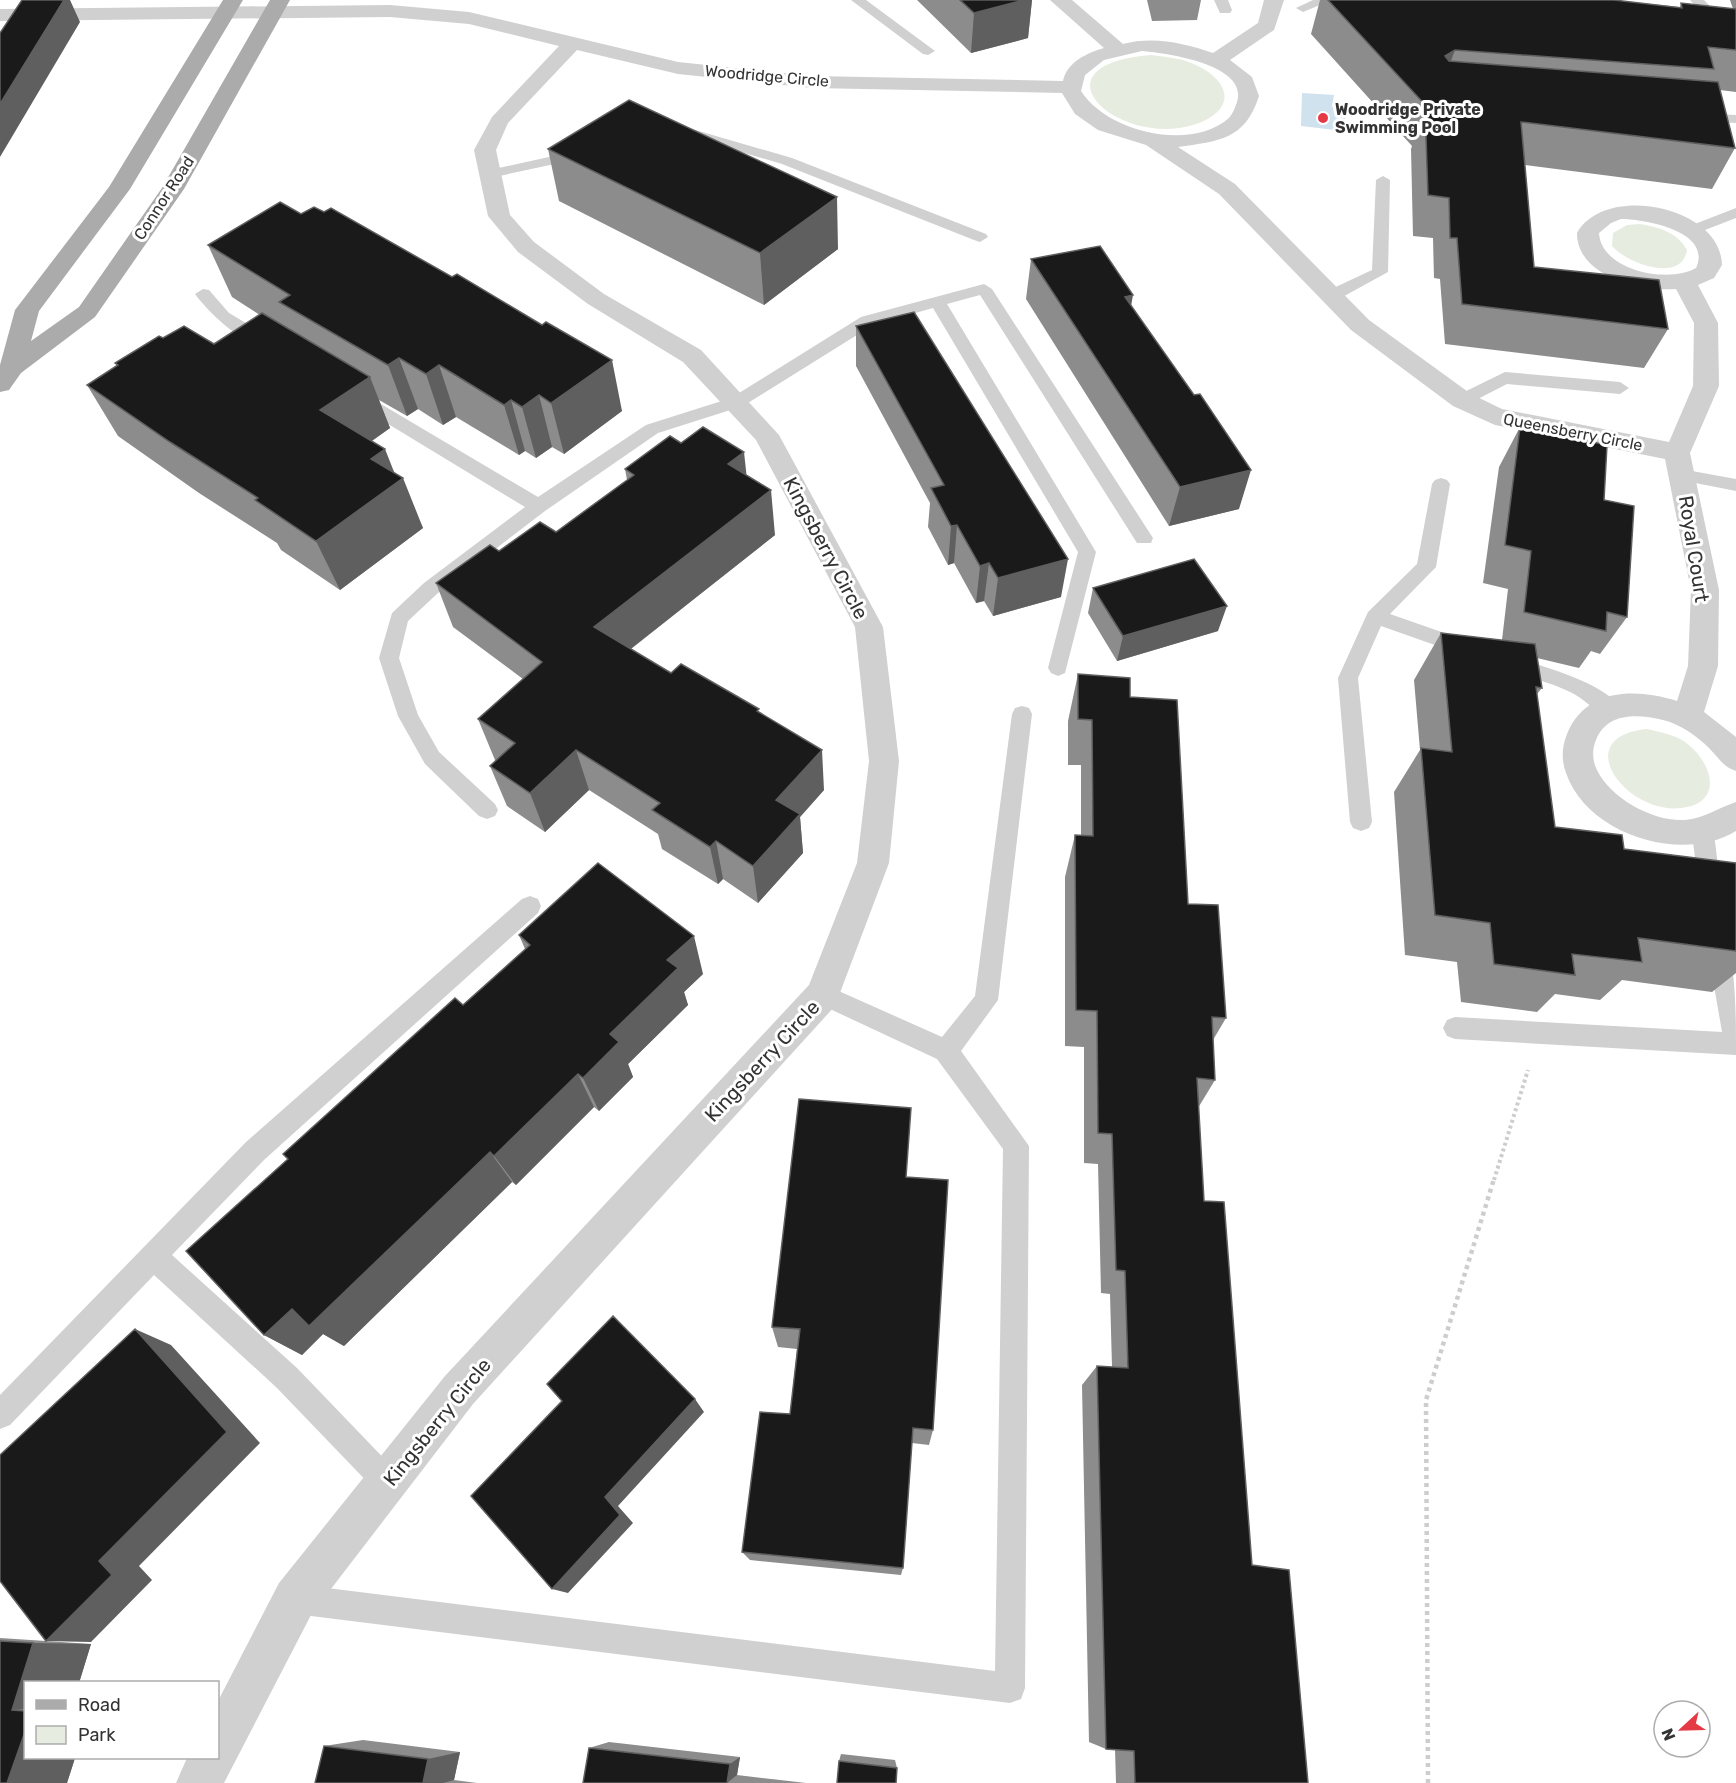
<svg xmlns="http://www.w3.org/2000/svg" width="1736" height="1783" font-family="Rubik,sans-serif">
<rect width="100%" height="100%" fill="#fff"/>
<path fill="#e6ecdf" d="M1151 55C1166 57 1182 58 1196 65 1234 83 1235 112 1193 125 1117 148 1028 65 1151 55Z
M1639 224C1659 227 1677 232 1687 250 1682 284 1626 263 1612 246L1613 233 1627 225Z
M1647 729C1659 732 1672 734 1682 740 1711 758 1727 803 1681 808 1627 815 1567 737 1647 729Z"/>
<path fill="#cfe2ee" d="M1302 93 1334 95 1332 107 1346 109 1344 131 1301 126Z"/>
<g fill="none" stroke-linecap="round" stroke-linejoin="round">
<path stroke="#cdcdcd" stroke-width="4" stroke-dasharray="3 3" stroke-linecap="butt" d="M1494 1180 1528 1070"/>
<path stroke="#cdcdcd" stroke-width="4.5" stroke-dasharray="4 4" stroke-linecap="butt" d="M1428 1783 1426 1400 1494 1179"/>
<path fill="#d0d0d0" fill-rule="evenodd" d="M851 0H866L935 51 928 55 923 54Z
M1214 0H1228L1232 10 1230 13H1220Z
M1313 0H1332L1303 12 1296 8Z
M1690 0H1704L1724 20V26H1714Z
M1699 113 1736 115V123L1694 120 1692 117Z
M685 127 792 158 986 234 988 237 980 242 974 240 782 164 680 134 678 131Z
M576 142 581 143 583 146 581 149 559 163 490 178 483 174 485 171 549 157Z
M1383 176 1390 180 1388 272 1337 300H1325L1323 296 1325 292 1372 270 1376 180Z
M1736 208V218L1692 235 1684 230 1687 227Z
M984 284 992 289 1153 538 1151 543H1137L980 295 947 304 1096 552 1065 673 1058 676 1051 673 1048 668 1078 552 933 308 873 325 743 406 658 433 545 511 438 593 408 621 399 658 418 715 439 752 495 804 498 810 495 816 487 819 479 816 425 764 398 716 379 658 392 613 424 583 525 507 352 402 349 398 352 394H364L538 497 646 425 731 398 861 317Z
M203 289 209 290 229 313 271 338 273 342 271 346C249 352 207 311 195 294Z
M1505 372 1620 382 1629 388 1620 394 1507 384 1468 404 1462 406 1453 400 1456 396Z
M1681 469 1736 479V491L1675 479 1672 475 1675 471Z
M1441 478 1447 480 1450 484 1436 567 1390 614 1473 643 1476 648 1473 653 1466 656 1381 626 1358 678 1372 822 1369 828 1361 831 1353 828 1350 822 1338 678 1368 612 1417 564 1432 484 1435 480Z
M1511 656C1538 665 1607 683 1620 708L1617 714C1600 719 1587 700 1572 693 1551 682 1526 677 1504 669L1501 664 1504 659Z
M1022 706 1029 708 1032 714 998 1000 961 1051 1029 1146 1025 1688 1021 1699 1010 1703 295 1614 284 1610 280 1599 284 1588 295 1584 995 1671 1003 1149 937 1059 815 1002 811 995 815 988 823 984 942 1037 975 996 1012 714 1015 708Z
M1703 825 1711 828 1714 834 1721 889 1718 896 1710 899 1702 896 1699 889 1692 834 1695 828Z
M530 896 538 899 541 906 538 913 264 1160 172 1255 297 1368 397 1472 401 1482 397 1492 387 1496 377 1492 277 1388 154 1275 10 1425 0 1429V1395L246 1142 522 899Z
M1720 941 1728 944C1736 976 1736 1020 1736 1055L1455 1039 1447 1036 1443 1028 1447 1020 1455 1017 1722 1032 1708 951 1712 944Z"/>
<path fill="#d0d0d0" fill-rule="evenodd" d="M1050 0H1072L1123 44C1153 36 1184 43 1213 53L1258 23 1264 0H1284L1274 30 1230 60 1252 77 1259 96C1245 140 1219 141 1178 147L1235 184 1369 320 1471 394 1502 409 1669 442 1693 386 1694 323 1676 289C1642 292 1577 277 1577 233 1605 183 1721 206 1722 265L1714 278 1698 285 1718 323 1719 386 1690 453 1719 590 1718 666 1704 712 1736 737V771C1723 767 1719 758 1709 748 1697 736 1680 724 1663 720 1638 714 1607 712 1596 740 1592 749 1592 761 1597 770 1611 799 1654 822 1685 820 1705 818 1718 808 1736 802V831C1683 864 1587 835 1566 773 1561 759 1562 747 1567 734 1586 688 1635 688 1677 701L1688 666 1691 590 1665 459 1495 425 1453 406 1351 330 1219 194 1146 145 1098 130 1075 114 1062 93 813 88 678 74 577 50 508 123 496 150 510 215 534 242 604 294 701 350 779 435 883 627 899 761 889 863 835 1006 473 1404 311 1615 224 1783H176L187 1758H218V1701L279 1583 445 1376 809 985 857 863 869 761 855 627 756 440 683 362 588 304 518 252 488 216 474 150 492 117 559 46 469 24 390 17 0 21V9L390 5 469 12 678 62 813 76 1063 81C1067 62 1087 53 1104 48ZM1142 51C1165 53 1249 64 1237 102 1235 108 1233 113 1229 118 1190 152 1107 132 1081 91L1085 75 1104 60ZM1621 219C1644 219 1713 231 1696 268 1669 284 1601 271 1599 233L1611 223Z"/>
<path fill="#ababab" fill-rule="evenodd" d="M223 0H243L130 189 39 311 31 341 79 307 162 188 270 0H290L184 189 95 317 21 373 9 390 0 392V365L15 310 109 187Z"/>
</g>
<path fill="#8c8c8c" d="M917 0H1032L1028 38 971 53Z
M1147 0H1201L1197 20 1152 21Z
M1320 0H1614L1680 7 1681 3 1733 9 1730 0H1736V92L1720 90 1735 148 1712 189 1525 165 1534 267 1668 329 1644 368 1445 344 1440 279 1434 278 1433 238 1413 236 1411 149 1412 146 1311 34Z
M548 149 838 249 764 305 559 201Z
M324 212 622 411 564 454 552 447 536 458 525 451 519 455 456 417 443 425 418 409 407 416 379 400 390 428 372 441 395 473 423 528 340 590 281 550 277 543 199 493 118 436 87 385 117 366 115 363 163 338 214 344 260 315 232 297 208 245 301 214Z
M1031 259 1131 306 1239 509 1169 526 1026 299Z
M856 326 1061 597 993 616 984 601 976 603 954 563 948 565 928 527 930 503 856 366Z
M1520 427 1604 500 1627 617 1600 654 1591 651 1579 668 1537 658 1542 688 1537 694 1555 827 1624 849 1736 863V973L1712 992 1622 980 1600 1000 1555 994 1537 1012 1461 1002 1457 962 1405 955 1394 792 1420 750 1414 680 1441 633 1502 640 1508 589 1483 583 1499 467Z
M681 443 746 475 775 535 631 649 671 673 760 713 824 790 800 817 803 853 758 903 723 879 718 884 662 849 658 834 589 790 545 832 507 806 490 766 496 761 495 760 478 719 523 679 453 627 436 583 499 551 556 532 627 480 625 469Z
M1093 588 1218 631 1117 661 1088 613Z
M1078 674 1130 697 1188 904 1226 1018 1213 1040 1215 1080 1198 1108 1204 1201 1252 1565 1308 1783H1116L1115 1749H1106L1089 1742 1082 1385 1097 1366 1112 1367 1110 1294 1101 1293 1098 1164 1084 1163V1047L1065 1046V877L1075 835 1081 836V765H1068V721Z
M519 935 703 974 684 992 688 1005 628 1064 633 1077 599 1111 594 1107 516 1185 512 1182 344 1346 323 1334 302 1355 264 1335 463 1005 525 949Z
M906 1177 933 1430 929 1445 912 1443 903 1568 901 1575 750 1560 742 1552 790 1414 797 1349 778 1347 772 1327Z
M0 1638 91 1644 79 1683H26V1758H75L67 1783H0Z
M363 1740 460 1752 454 1780 477 1783H315L324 1746Z
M609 1742 740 1757 737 1775 806 1783H583L589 1748Z
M841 1754 895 1760 897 1768 839 1761Z"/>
<path fill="#5f5f5f" d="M64 0H70L80 22 0 157V104Z
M1024 0H1032L1028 38 971 53 974 13Z
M1455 50 1440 90 1445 56Z
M837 197 838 249 764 305 760 253Z
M1133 295 1126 335 1125 297Z
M399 358 418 409 407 416 388 365Z
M612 360 622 411 564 454 551 403Z
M439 365 456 417 443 425 426 374Z
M370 377 390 428 343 461 320 410Z
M539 395 552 447 536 458 522 407Z
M511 400 525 451 519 455 504 405Z
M385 449 398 482 403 478 423 528 340 590 316 541 371 459Z
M744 452 749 498 728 464Z
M1251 470 1239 509 1169 526 1180 487Z
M771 490 775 535 605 669 594 627Z
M957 525 954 563 948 565 951 526Z
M1068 559 1061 597 993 616 998 578Z
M989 563 984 601 976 603 980 566Z
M1227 606 1218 631 1117 661 1123 636Z
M576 750 589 790 545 832 530 793Z
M822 750 824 790 800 817 803 853 758 903 753 866 776 800Z
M716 841 723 879 718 884 710 847Z
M694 936 703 974 684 992 688 1005 628 1064 633 1077 599 1111 583 1078 610 1034 667 960Z
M578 1074 594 1107 516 1185 494 1156Z
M490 1152 512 1182 344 1346 323 1334 302 1355 264 1335 292 1309Z
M135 1329 171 1345 260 1443 139 1566 152 1580 91 1642 46 1641Z
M695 1399 704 1412 618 1506 633 1523 568 1593 552 1589 605 1497Z
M33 1643 91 1644 79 1683H26V1709L12 1710Z
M26 1729V1758H75L67 1783H7Z
M460 1752 454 1780 443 1783H423L428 1759Z
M740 1757 737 1775 727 1783 730 1764Z"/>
<path fill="#1a1a1a" stroke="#5f5f5f" stroke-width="1.5" d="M22 0H64L0 104V33Z
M960 0H1024L974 13Z
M1328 0H1614L1682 8 1681 3 1736 9V50L1708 47 1714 69 1455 50 1445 56 1449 61 1718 82 1735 148 1521 122 1534 267 1659 280 1668 329 1462 304 1457 238H1450L1449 198 1428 195 1425 109 1430 110Z
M629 100 837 197 760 253 548 149Z
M280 202 301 214 314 207 324 212 331 208 452 277 457 274 542 325 546 322 612 360 551 403 539 395 522 407 511 400 504 405 439 365 426 374 399 358 388 365 279 302 290 295 208 245Z
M1100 246 1133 295 1125 297 1194 395 1200 394 1251 470 1180 487 1031 259Z
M914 312 1068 559 998 578 989 563 980 566 957 525 951 526 931 488 944 485 856 326Z
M262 313 370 377 320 410 385 449 371 459 403 478 316 541 255 500 258 498 170 442 87 385 118 365 115 363 159 336 163 338 184 326 214 344Z
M703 427 744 452 728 464 771 490 594 627 671 673 681 664 759 709 757 711 822 750 776 800 800 814 753 866 716 841 710 847 652 810 660 803 576 750 530 793 490 766 515 743 478 719 542 662 436 583 490 545 499 551 540 522 556 532 634 475 625 469 670 436 681 443Z
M1520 427 1607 445 1604 500 1634 506 1627 617 1607 612 1606 631 1524 612 1531 551 1505 545Z
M1194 559 1227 606 1123 636 1093 588Z
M1441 633 1535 644 1542 688 1536 687 1555 827 1622 835 1624 849 1736 863V951L1638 938 1642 962 1572 954 1575 975 1494 964 1490 923 1435 915 1421 748 1452 752Z
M1078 674 1130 678V697L1177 700 1188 904 1218 905 1226 1018 1212 1017 1215 1080 1197 1078 1204 1201 1224 1202 1252 1565 1289 1570 1308 1783H1135L1134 1751 1106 1749 1097 1366 1128 1368 1125 1271 1116 1270 1112 1134 1098 1133 1097 1011 1076 1010 1075 835 1093 836 1092 720 1078 719Z
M598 863 694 936 667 960 678 968 610 1034 619 1042 583 1078 578 1074 494 1156 490 1152 309 1326 292 1309 264 1335 186 1251 288 1159 283 1154 455 998 463 1005 530 945 519 935Z
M799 1099 911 1108 906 1177 948 1180 933 1430 913 1428 903 1568 742 1552 760 1412 790 1414 800 1329 772 1327Z
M613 1316 695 1399 605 1497 620 1515 552 1589 471 1496 562 1401 547 1384Z
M135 1329 227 1432 99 1561 112 1575 46 1641 0 1581V1455Z
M0 1641 33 1643 12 1710 26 1711V1729L7 1783H0Z
M324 1746 428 1759 423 1783H315Z
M589 1748 730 1764 727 1783H583Z
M839 1761 897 1768 896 1783H837Z"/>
<circle fill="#e63946" stroke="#fff" stroke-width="2" cx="1323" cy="118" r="6"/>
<g text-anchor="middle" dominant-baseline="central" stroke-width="6" stroke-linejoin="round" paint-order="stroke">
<g font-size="16" fill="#333" stroke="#fff">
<text transform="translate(767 76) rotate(5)">Woodridge Circle</text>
<text transform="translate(164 198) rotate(-57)">Connor Road</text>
<text transform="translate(1573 432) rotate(11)">Queensberry Circle</text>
</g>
<g font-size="16" font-weight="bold" fill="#333" stroke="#fff" text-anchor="start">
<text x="1335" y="109">Woodridge Private<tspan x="1335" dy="18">Swimming Pool</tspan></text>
</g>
<g font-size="20" fill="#333" stroke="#fff">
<text transform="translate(826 548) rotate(62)">Kingsberry Circle</text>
<text transform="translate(1694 549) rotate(81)">Royal Court</text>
<text transform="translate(762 1061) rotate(-47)">Kingsberry Circle</text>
<text transform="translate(437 1422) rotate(-51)">Kingsberry Circle</text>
</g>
</g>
<rect x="24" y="1681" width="195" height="78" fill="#ffffff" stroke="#adadad" stroke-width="1.5"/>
<rect x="36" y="1700" width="30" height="9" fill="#ababab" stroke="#adadad" stroke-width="1.5"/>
<text x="78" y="1711" font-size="18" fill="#333333">Road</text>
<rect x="36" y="1726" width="30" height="18" fill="#e6ecdf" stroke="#adadad" stroke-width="1.5"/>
<text x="78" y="1741" font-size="18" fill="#333333">Park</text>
<g transform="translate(1682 1729) rotate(248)"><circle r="28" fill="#ffffff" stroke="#adadad" stroke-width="1.5"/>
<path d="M0-4.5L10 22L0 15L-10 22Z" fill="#e63946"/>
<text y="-9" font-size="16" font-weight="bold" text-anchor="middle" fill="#333333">N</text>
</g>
</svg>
